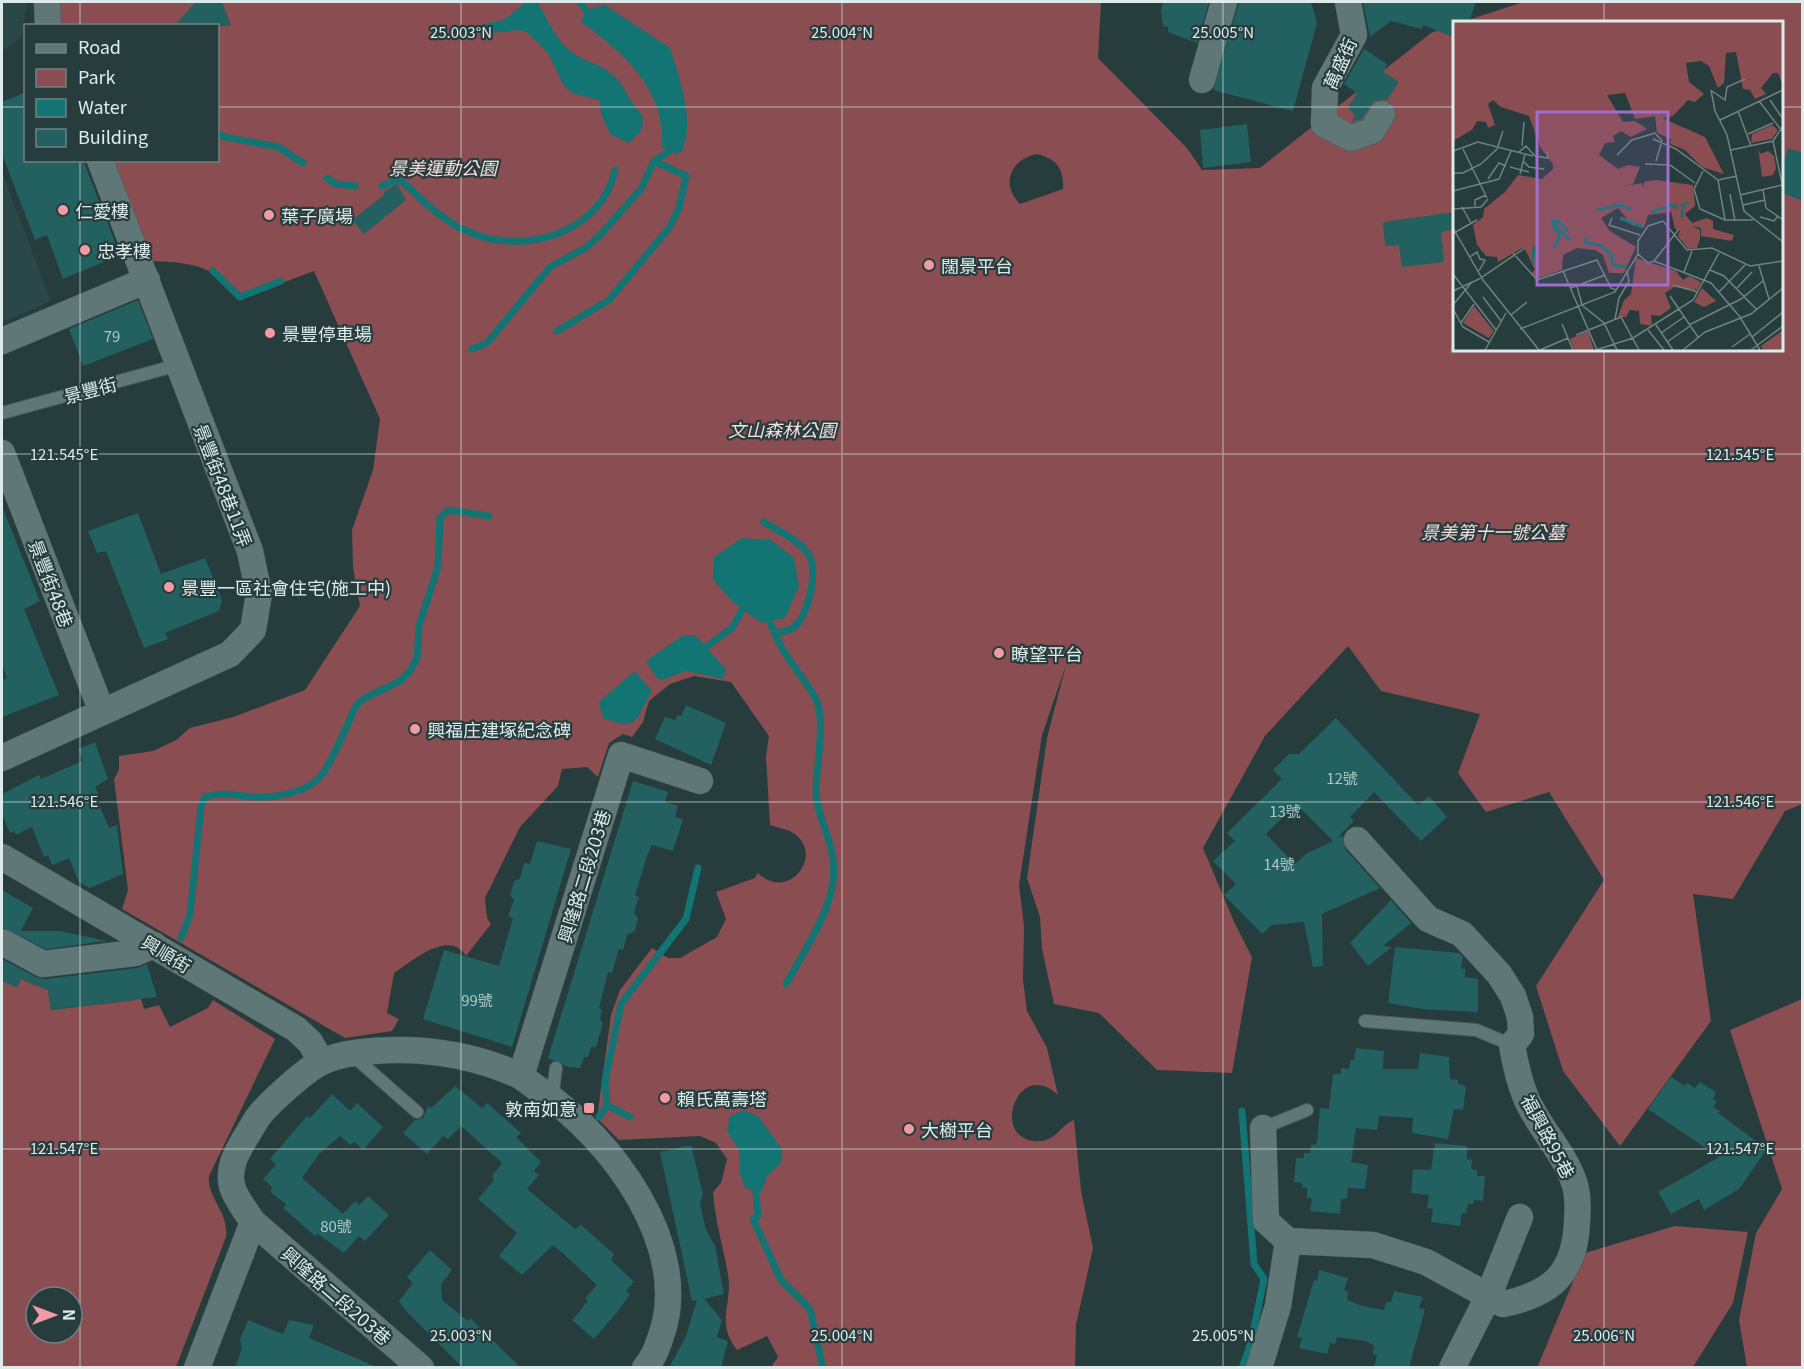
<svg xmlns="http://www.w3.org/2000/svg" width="1804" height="1369" font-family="Georgia,'Noto Sans TC',serif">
<rect width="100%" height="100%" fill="#273c3c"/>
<path fill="#2a4848" d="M2 2H27L22 36 2 52Z
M2 172 51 301 2 322Z"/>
<path fill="#894d52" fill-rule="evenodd" d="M60 2H1101L1098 58 1187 148 1202 170 1260 168 1431 33 1454 25V350H1782V22H1462L1523 2H1802V804L1785 811 1733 899 1693 894 1711 1021 1620 1146 1563 1071 1536 986 1604 880 1549 792 1486 812 1458 773 1480 714 1381 691 1348 646 1265 736 1203 848 1235 924 1252 957 1232 1073 1157 1070 1099 1013 1054 1004 1042 949 1040 917 1027 878 1047 738 1066 665 1042 735 1019 885 1024 926 1023 980 1027 1011 1047 1048 1058 1095C1016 1056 988 1145 1041 1141 1056 1140 1061 1125 1074 1120L1081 1191 1093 1248 1076 1325 1075 1367H771L778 1357 767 1336 737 1350C715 1322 733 1304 728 1274 723 1247 715 1220 713 1192L721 1183 727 1159 716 1143 700 1136 619 1140 597 1118 611 1015 620 990 652 948 668 958H680L717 937 726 919 716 892 755 878 758 873C788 902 823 857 796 835 789 829 779 828 770 825L766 756 769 736 731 682 694 676 670 684 649 701 643 722 632 737 623 734 609 743 598 777 587 767 562 769 558 786 520 827 485 898 487 918 491 924 466 956C449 928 411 962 394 973L387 1013 399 1019 392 1031 345 1038 122 909 128 890 114 779 119 770V756L153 751 176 740 190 728 233 717 305 690 360 606 353 568 352 530 373 470 380 419 314 271 239 299C231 293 227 284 220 278 202 263 175 262 152 261L113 161 218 160V26H60ZM1037 154C1057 159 1064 169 1063 189L1020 204C1000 184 1011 159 1037 154Z
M23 974 25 981 48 990 51 1010 135 1000 138 989 144 1009 159 1005 170 1027 208 1008 213 1000 275 1039 209 1176C207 1199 229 1211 226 1237L176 1367 2 1368V981L17 987ZM36 1297H72V1333H36Z
M1802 999V1367H1747L1739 1320 1756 1233 1782 1189 1730 1030Z
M1675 1226 1748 1232 1733 1303 1693 1367 1537 1368 1585 1253Z"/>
<path fill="#137474" d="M527 2 538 3C548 20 557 42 573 53 590 65 601 62 617 79 627 90 630 105 642 114 645 128 640 134 629 143L610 134 602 116 599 100 572 93 564 86 548 53 527 32 518 30 483 34 477 30 478 26 503 20Z
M605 5 670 48C680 79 695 120 682 151L676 154 662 147C666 90 624 53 581 22L586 10Z
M742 538 771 540 794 558 799 586 785 618 762 623 734 603 713 580 714 557Z
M695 635 726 669 723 679 686 671 662 680 657 678 646 661 682 636Z
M635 671 652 691C635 720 639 732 603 718L599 702Z
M744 1110 758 1116 782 1149 781 1163 767 1176 762 1191 756 1192 745 1188 740 1174 739 1150 727 1131 730 1116Z"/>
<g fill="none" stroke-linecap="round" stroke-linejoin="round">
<path stroke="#137474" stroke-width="7" d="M580 2 586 10
M218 134 225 137 278 147 303 163
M327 178 336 184 355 186
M382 186 397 180 403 182C423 201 443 221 469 232 523 256 602 233 615 170
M213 271 240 297 281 281
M557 331 609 300 669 228 679 208 686 176 654 161
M472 349 487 343 550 267 587 247 601 234 641 189 654 161 668 152
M764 522C780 532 799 540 809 555 819 570 808 618 793 628 788 631 780 632 775 634L770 622
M775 634C786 661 804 676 816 699 826 720 816 767 816 791 816 811 828 832 832 853 842 899 807 945 786 984
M706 647 732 628 743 609
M181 938 190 915 201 807 205 797C228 790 239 798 260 797 278 797 307 792 320 777 332 764 347 724 356 706L363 699 400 681 410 671 417 658 419 626 438 567 440 518 448 510 489 516
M607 1105 605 1081 621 1004 686 919 698 868
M1242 1111 1254 1264 1264 1279 1251 1343 1242 1368
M599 1117 607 1105 630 1117
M756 1192 758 1216 753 1219 781 1280 810 1309 823 1368"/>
</g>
<path fill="#236060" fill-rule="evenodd" d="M196 2H222L231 26H174Z
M1163 2H1209L1197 43 1168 32V27L1163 26 1161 10Z
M1239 2H1311L1317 23 1293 111 1213 90Z
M1363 2H1476L1469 22H1455V38L1423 25 1422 29 1391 21 1370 37Z
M1364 49 1387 64 1384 72 1399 82 1387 100 1374 101 1362 119 1352 122 1355 115 1348 108 1357 93 1344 84Z
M26 92V160H83L120 255 63 279 47 235 35 240 2 154V102Z
M1247 124 1251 162 1203 168 1200 130Z
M1788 148 1803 153V201L1782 193V170Z
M397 184 406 200 364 234 352 220 384 195V192Z
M1455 212V229L1441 232 1444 262 1402 267 1399 245 1385 246 1383 222Z
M138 300 153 339 83 366 69 329Z
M2 506 40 601 24 609 59 695 2 717V680L7 678 2 664Z
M138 513 161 574 205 558 222 600 219 611 165 633 168 639 144 648 106 551 97 553 88 531Z
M686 705 726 723 711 765 655 739 665 717 675 720 678 715 681 716Z
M1336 718 1418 805 1429 796 1447 817 1421 841 1374 792 1350 817 1354 821 1337 838 1343 836 1346 850 1380 888 1322 914 1323 966 1313 967 1304 922 1272 925 1262 934 1224 895 1236 884 1213 861 1235 841 1227 833 1282 779 1273 770 1289 754H1299ZM1291 809 1295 813 1301 809 1333 841 1306 854 1295 864 1266 834Z
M95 742 108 779 95 787 99 794 95 795 109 828 117 825 123 874 90 888 79 882 69 858 52 865 48 855 44 857 32 827 16 835 14 831 10 833 2 814V794L39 775 41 779 83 761 78 749Z
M633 781 668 792 665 802 678 806 675 817 683 820 673 851 652 845 647 856 635 896 639 897 634 913 638 918 635 931 627 935 623 950 619 949 612 973 608 972 599 1008 602 1010 600 1019 603 1023 596 1047H591L588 1057H584L580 1068 568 1067 548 1058Z
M537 841 571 849 512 1047 423 1019 444 950 499 966 513 918 508 916 514 900 510 895 514 881 520 879 524 863 530 864Z
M2 890 33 908 21 931H60L107 941 46 949 2 927Z
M1391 900 1411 923 1383 946 1392 947 1368 966 1350 943Z
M1395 947 1459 953 1463 957 1461 968 1465 969V977L1478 979V1012L1422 1009 1388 1003Z
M2 959 36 977 45 979 137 968 147 964 157 997 51 1010 48 990 20 979 17 988 2 981Z
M1356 1048 1384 1051 1383 1069H1418L1420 1053 1449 1057 1450 1079 1458 1080V1084L1466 1086 1463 1110 1454 1109 1448 1139 1412 1133 1413 1118 1379 1116 1377 1130 1356 1128 1351 1162 1368 1165 1365 1189 1348 1188 1347 1199H1341L1340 1214 1310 1211 1312 1199 1307 1198V1188L1302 1187V1183L1294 1182 1296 1158H1304V1153H1310L1311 1145 1317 1144 1320 1108 1329 1109 1333 1074H1341V1068L1349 1069 1351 1060H1354Z
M1671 1077 1685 1086 1687 1083 1695 1088 1700 1082 1716 1092 1713 1099 1717 1102 1713 1107 1720 1111 1718 1113 1767 1149 1739 1189 1704 1210 1699 1199 1671 1214 1658 1192 1719 1157 1648 1109Z
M455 1086 482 1108 487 1103 521 1133 516 1137 541 1162 534 1171 539 1175 527 1189 575 1229 581 1225 614 1254 611 1260 634 1282 626 1291 630 1294 618 1311 594 1339 572 1320 588 1301 585 1298 597 1285 567 1257 553 1245 522 1275 499 1256 517 1233 478 1199 494 1180 492 1176 502 1163 461 1126 448 1139 443 1136 427 1154 403 1133 415 1120 423 1118 428 1106 431 1108Z
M332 1094 350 1111 357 1103 383 1127 363 1150 355 1142 350 1145 340 1136 319 1154 302 1178 343 1214 355 1201 359 1205 368 1196 389 1215 365 1241 359 1236 344 1253 318 1234 315 1236 283 1208 286 1204 270 1192 272 1187 263 1179 276 1165 270 1159 307 1116 310 1118Z
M1435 1143 1467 1146V1159L1472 1160 1471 1169 1477 1170V1176H1485L1483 1201 1474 1200 1473 1204H1468L1466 1213H1462L1460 1226 1431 1222 1433 1209 1427 1208 1429 1195 1411 1193 1413 1169 1431 1170Z
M691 1145 703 1194 700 1204 706 1230 715 1246 724 1294 704 1299 722 1320 717 1337 728 1341 721 1368H669L686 1336 697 1300 692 1301 660 1152Z
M430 1250 452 1270 441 1284 442 1300 468 1321 470 1318 521 1368H463L405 1310 399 1301 413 1283 407 1277Z
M1319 1270 1348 1278 1344 1290 1348 1292 1347 1300 1363 1306 1384 1310 1386 1302H1391L1394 1291 1423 1297 1419 1308 1425 1309 1409 1368H1374L1377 1355 1373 1354 1374 1346 1366 1341 1337 1337 1335 1344 1330 1343 1327 1354 1299 1348 1302 1338 1297 1337 1314 1280 1317 1281Z
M248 1320 283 1334 289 1320 314 1325 309 1338 379 1368H235L242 1348 240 1340Z"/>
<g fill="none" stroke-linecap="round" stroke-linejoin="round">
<g stroke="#485b5b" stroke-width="14">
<path id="service" d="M2 413 178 365
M1365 1021 1476 1030 1512 1045
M351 1054 417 1112
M552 1098 556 1068
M1263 1128 1307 1110"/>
</g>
<g stroke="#485b5b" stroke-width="27">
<path id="minor" d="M47 2 48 26
M1348 2 1354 35 1325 88 1324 124 1351 138 1372 131 1382 114
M1202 80 1224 2
M2 341 147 280
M2 453 102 712
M2 758 230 654 253 630 259 594 250 551 100 160
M2 857 296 1029 310 1042 321 1061
M2 942 43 964 135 953 154 945
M521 1076 621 755 700 781
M1263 1128 1266 1221 1288 1241 1373 1245 1426 1262 1503 1304C1552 1294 1575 1273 1577 1222 1578 1210 1578 1196 1575 1185 1565 1153 1539 1128 1526 1098 1519 1081 1515 1063 1512 1045L1521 1034 1520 1017 1513 996 1499 974 1462 934 1428 919 1357 840
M253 1222 421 1368
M197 1368 253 1222C246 1211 235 1198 232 1186 226 1162 245 1140 256 1120 265 1106 308 1067 324 1061 340 1054 356 1052 373 1051 424 1047 471 1054 518 1075 526 1079 533 1086 541 1091 611 1138 693 1247 661 1336 657 1348 654 1357 645 1368
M1259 1368 1278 1306 1288 1241
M1452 1368 1488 1297 1520 1217"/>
</g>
<use href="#service" stroke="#5f7777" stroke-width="12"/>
<use href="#minor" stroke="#5f7777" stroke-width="26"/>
</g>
<path fill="none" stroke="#deebeb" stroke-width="1.5" stroke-opacity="0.45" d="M80 2V26M461 2V1368M842 2V1368M1223 2V1368M1604 2V22M2 107H26M218 107H1454M1782 107H1802M80 160V1368M1604 350V1368M2 454H1802M2 802H1802M2 1149H1802"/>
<g fill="#f49aa2" stroke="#273c3c" stroke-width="2">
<circle cx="63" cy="210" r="6"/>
<circle cx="269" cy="215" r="6"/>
<circle cx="85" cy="250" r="6"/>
<circle cx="929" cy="265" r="6"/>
<circle cx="270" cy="333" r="6"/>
<circle cx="169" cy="587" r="6"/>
<circle cx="999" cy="653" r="6"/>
<circle cx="415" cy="729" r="6"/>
<circle cx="665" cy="1098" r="6"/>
<rect x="583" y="1102" width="12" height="12" rx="3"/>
<circle cx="909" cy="1129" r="6"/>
</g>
<g text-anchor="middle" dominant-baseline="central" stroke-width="4.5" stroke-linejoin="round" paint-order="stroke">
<g font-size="15" fill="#afc8c8">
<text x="112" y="335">79</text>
<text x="1342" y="777">12號</text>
<text x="1285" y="810">13號</text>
<text x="1279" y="863">14號</text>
<text x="477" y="999">99號</text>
<text x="336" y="1225">80號</text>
</g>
<g font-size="18" fill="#deebeb" stroke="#273c3c">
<text transform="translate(1339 63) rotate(-66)">萬盛街</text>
<text transform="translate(90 389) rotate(-15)">景豐街</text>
<text transform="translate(224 485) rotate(69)">景豐街48巷11弄</text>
<text transform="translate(52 583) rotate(69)">景豐街48巷</text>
<text transform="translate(583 876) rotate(-73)">興隆路二段203巷</text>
<text transform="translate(167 953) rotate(31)">興順街</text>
<text transform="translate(1549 1136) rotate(62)">福興路95巷</text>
<text transform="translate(337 1295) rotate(41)">興隆路二段203巷</text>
</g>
<g font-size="18" font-style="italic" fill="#f6dedf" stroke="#273c3c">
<text x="443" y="167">景美運動公園</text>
<text x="782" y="429">文山森林公園</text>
<text x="1493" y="531">景美第十一號公墓</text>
</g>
<g font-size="18" fill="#deebeb" stroke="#273c3c" text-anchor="start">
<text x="75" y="210">仁愛樓</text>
<text x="281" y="215">葉子廣場</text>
<text x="97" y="250">忠孝樓</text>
<text x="941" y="265">闊景平台</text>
<text x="282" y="333">景豐停車場</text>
<text x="181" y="587">景豐一區社會住宅(施工中)</text>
<text x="1011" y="653">瞭望平台</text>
<text x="427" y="729">興福庄建塚紀念碑</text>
<text x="677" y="1098">賴氏萬壽塔</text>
<text x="577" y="1108" text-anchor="end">敦南如意</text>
<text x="921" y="1129">大樹平台</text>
</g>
</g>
<g transform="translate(1453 21)">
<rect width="330" height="330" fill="#273c3c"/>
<path d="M0 1H330V65L325 52H320L308 67 313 73 302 78 297 69 290 68 283 31 273 32 271 62 265 67 256 45 248 40 233 42 236 61 251 73 242 81 235 79 220 95 209 97 252 116 271 153 249 146 232 129 217 123 218 118 204 112 202 95 182 98 172 72 154 74 170 101 182 100 194 108 178 116 168 110 160 115 162 121 152 122 146 134 165 148 175 144 187 146 180 163 168 166 189 162 191 167V161L203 159 240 164 242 185 232 193 239 202 254 197 260 200V208L281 214 279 220 248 215V207L239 205 247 209V218L244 227 235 228 225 215 227 209 222 208 218 191 195 194 191 207 179 204 165 187 148 197 157 210 183 226 171 252H156L150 234 142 229 124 227 110 234 109 249 83 258 78 252 82 249 71 226 45 241 44 236 33 235 24 224 20 204 30 196 31 188 52 171 65 154 89 158 100 148V143L87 126 76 95 48 86 40 79 35 83 42 104 35 107 33 101 24 100 19 109 0 120ZM319 104 325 109 319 118 298 122 299 113ZM305 126 307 133 315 130 321 135 323 147 320 154 309 156ZM183 237 223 250 230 259 236 255 248 261 244 269 221 266 212 272 218 287 207 295 198 294 199 305 187 303 186 290 177 289 173 296H165L171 279 178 273ZM249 267 263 280 251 286 241 281ZM21 285 41 310 36 317 10 302ZM330 309V329H310L308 325ZM135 310 141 329H121L117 318Z" fill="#894d52"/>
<path fill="none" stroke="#137474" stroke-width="3" d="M144 189 167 184 178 188M198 191 219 184 225 187M167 197 190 206M229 197 230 184 235 181M98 200 117 219M99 201 105 200 115 210M100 205 107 215 101 227M133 217V222L147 224 158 233 160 244 174 246M79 242 82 224"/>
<path fill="none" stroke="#708282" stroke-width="1.5" d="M258 69 262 90 274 114 291 190 330 221M259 70 272 79 274 66 292 58M317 79 330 98M306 80 329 110M285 90 298 125M267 99 330 69M295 113 320 102M200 118 223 128 265 159 284 155M320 120 330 167M69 125 71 101M10 128 34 177M278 129 320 120 330 105M0 130 25 121 80 135M66 131 73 125 82 135 95 137 94 131M164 134 179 119 202 112 209 120 203 140M71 141 76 146 91 148M192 143 217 144 242 162M57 146 76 151M250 150 241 168 247 188 272 199H300M0 152H10L28 143 44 128 50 110M67 153 72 133M35 158 46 142 53 145M265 159 272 199M310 169 313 187M0 170 46 158 58 130M277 173 282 200M287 174 329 164M290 184 312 179M22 185V179L33 174M9 186 18 202M313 187 330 199M0 188 28 186 35 178M307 196 321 200 325 195M159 197 156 204 187 214M0 207 30 259 86 329M1 212 24 199M60 232 84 259 144 239 158 267 163 269M17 236 24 231 27 238 32 239 26 250M201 240 226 208M306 245 316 278M257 249 271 255 303 288M110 250 144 329M231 251 239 230M0 253 43 309M220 264 245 271M124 265 129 284 151 302 164 329M118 267 152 254M284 267 299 251M0 270 26 258 72 227M266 271 292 244M217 275 245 316M30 276 48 300M0 284 18 262M0 288 10 306 36 321M58 294 74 281M162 298 166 277 176 260 174 249M8 302 21 283M109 303 120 329M203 304 220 329M236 304 288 278 310 260M67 308 162 271 185 233M195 309 211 329M208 312 231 296M123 314 168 296 186 329M299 316 330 291M214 321 237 305M279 326 297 313M32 329 53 292M87 329 115 317M143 329 180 317 240 279 267 230M230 329 252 311 298 293 330 267M298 329 330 305M307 329 287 296 258 262 201 240 195 242 185 233V220L195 205 210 200 234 229 259 227 297 245 330 240"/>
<path fill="#9e6fce" fill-opacity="0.15" stroke="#9e6fce" stroke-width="3" d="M84 91H215V264H84Z"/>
<rect width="330" height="330" fill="none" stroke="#deebeb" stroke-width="3"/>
</g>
<g font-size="15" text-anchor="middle" fill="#deebeb" stroke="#273c3c" stroke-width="4.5" stroke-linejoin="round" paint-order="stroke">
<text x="461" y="38">25.003°N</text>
<text x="842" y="38">25.004°N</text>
<text x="1223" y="38">25.005°N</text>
<text x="1740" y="460">121.545°E</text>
<text x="64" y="460">121.545°E</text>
<text x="1740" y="807">121.546°E</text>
<text x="64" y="807">121.546°E</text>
<text x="64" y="1154">121.547°E</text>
<text x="1740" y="1154">121.547°E</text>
<text x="461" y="1341">25.003°N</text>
<text x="842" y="1341">25.004°N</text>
<text x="1223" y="1341">25.005°N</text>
<text x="1604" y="1341">25.006°N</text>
</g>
<rect width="1804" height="1369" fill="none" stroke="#deebeb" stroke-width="6"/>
<rect x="24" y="24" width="195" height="138" fill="#273c3c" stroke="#708282" stroke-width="1.5"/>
<rect x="36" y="44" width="30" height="9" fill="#5f7777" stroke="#708282" stroke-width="1.5"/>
<text x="78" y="54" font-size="18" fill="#deebeb">Road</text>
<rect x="36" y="69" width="30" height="18" fill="#894d52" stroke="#708282" stroke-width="1.5"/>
<text x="78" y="84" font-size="18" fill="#deebeb">Park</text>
<rect x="36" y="99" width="30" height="18" fill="#137474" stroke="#708282" stroke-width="1.5"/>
<text x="78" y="114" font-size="18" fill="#deebeb">Water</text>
<rect x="36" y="129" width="30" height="18" fill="#236060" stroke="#708282" stroke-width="1.5"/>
<text x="78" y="144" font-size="18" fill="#deebeb">Building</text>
<g transform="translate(54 1315) rotate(90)"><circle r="28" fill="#273c3c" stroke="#708282" stroke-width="1.5"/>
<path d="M0-4.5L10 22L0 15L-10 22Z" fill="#f49aa2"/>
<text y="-9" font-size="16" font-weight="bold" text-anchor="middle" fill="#deebeb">N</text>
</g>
</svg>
